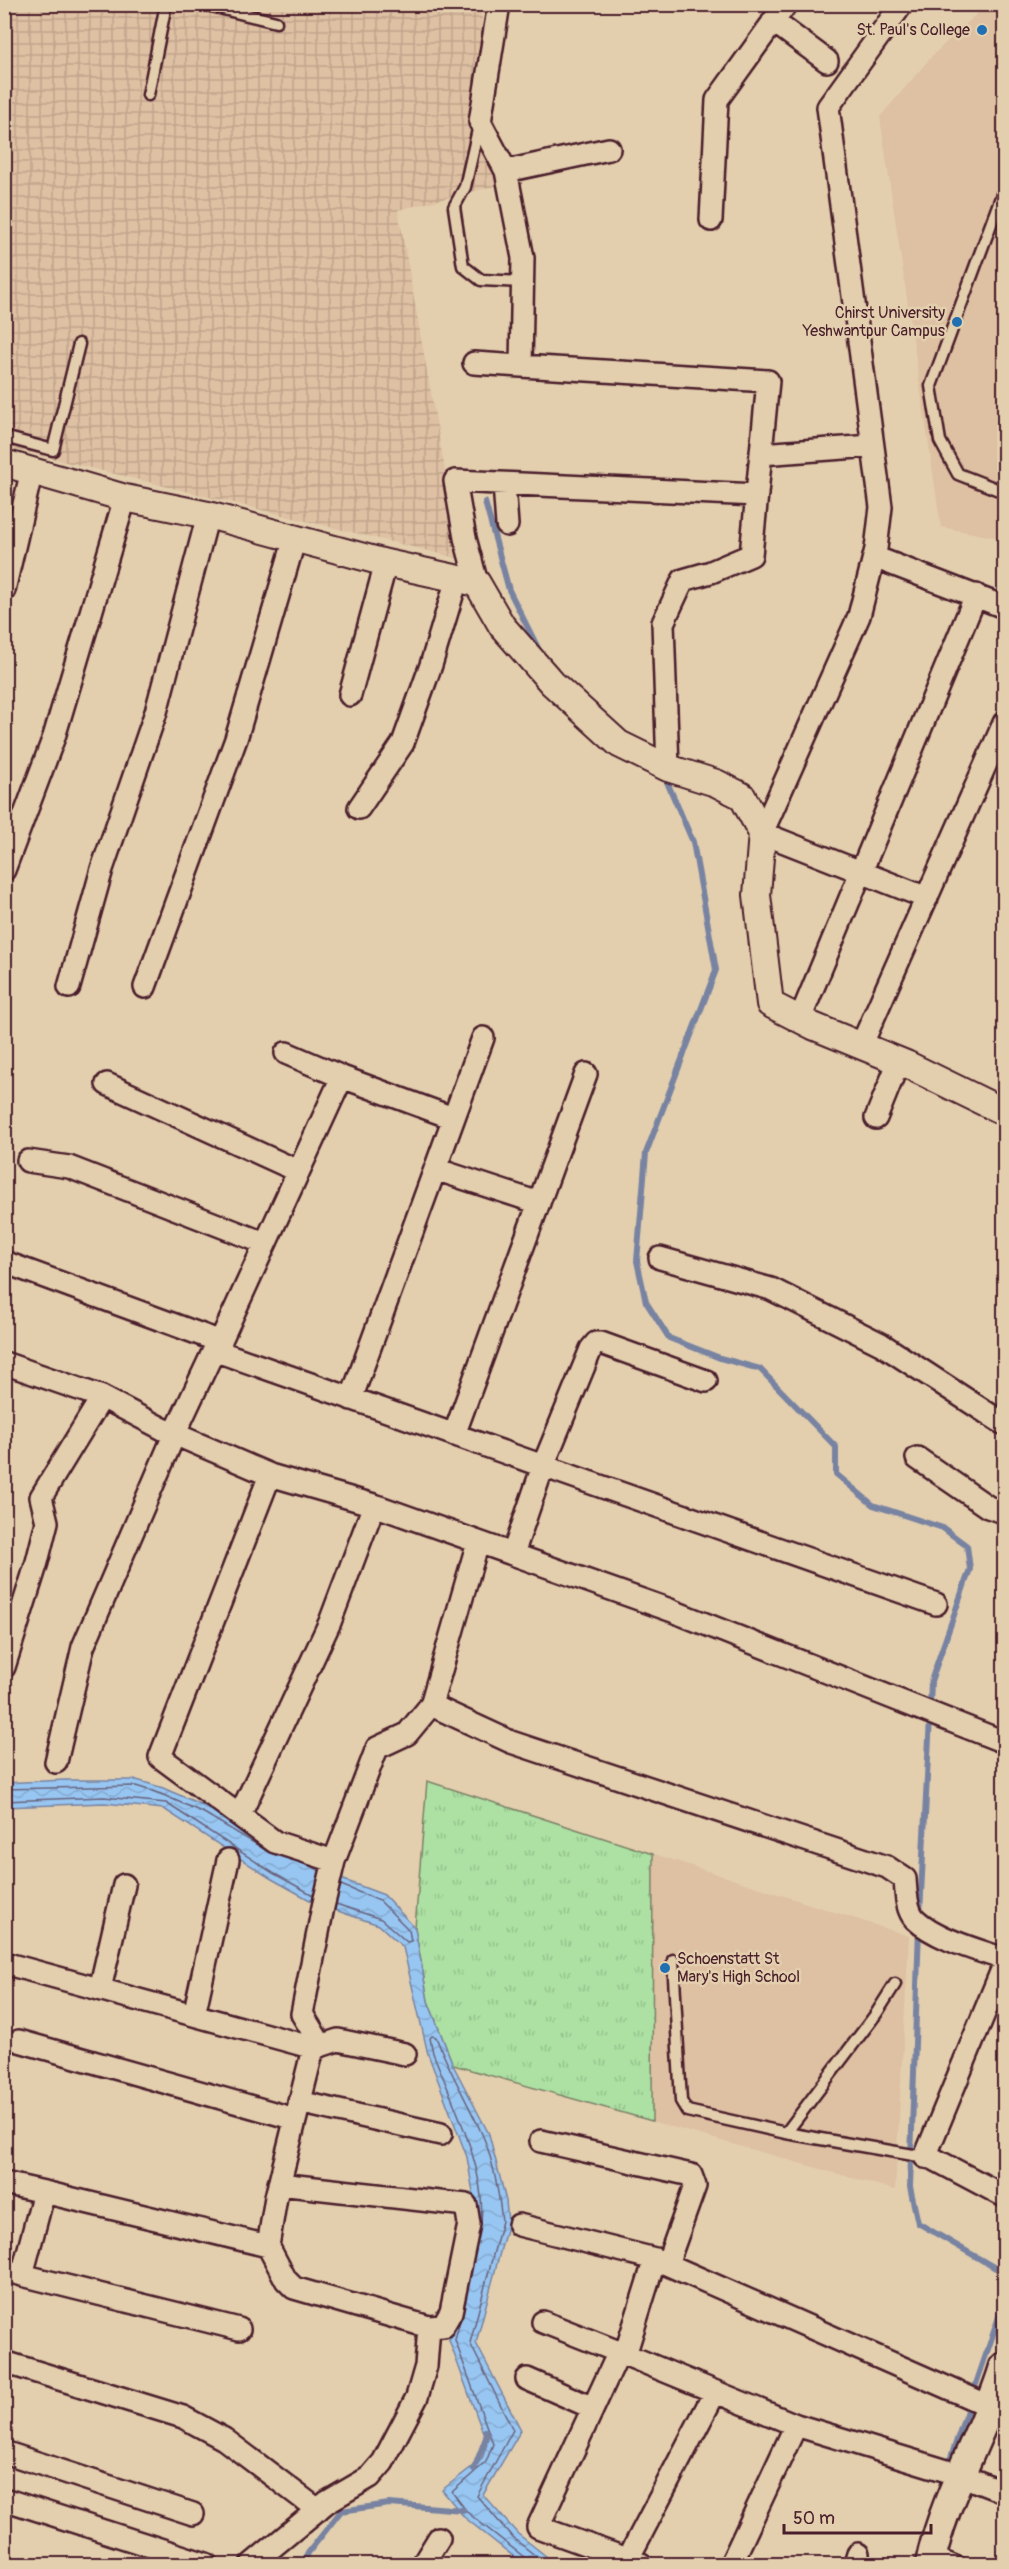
<svg xmlns="http://www.w3.org/2000/svg" width="1009" height="2569" font-family="Pangolin,sans-serif">
<defs>
<pattern id="industrial-grid" width="8" height="8" patternUnits="userSpaceOnUse" patternTransform="scale(1.5)"><rect width="8" height="8" fill="#dec0a2"/><path d="M0 4h8M4 0v8" fill="none" stroke="#c0a58c"/></pattern>
<pattern id="park-tufts" width="24" height="20" patternUnits="userSpaceOnUse" patternTransform="scale(1.5)"><rect width="24" height="20" fill="#ace1a3"/><path d="M3 7l-1-3M5 7V3M7 7l1-3M15 17l-1-3M17 17v-4M19 17l1-3" fill="none" stroke="#96c18c"/></pattern>
<pattern id="water-waves" width="16" height="10" patternUnits="userSpaceOnUse" patternTransform="scale(1.5)"><rect width="16" height="10" fill="#97c6f2"/><path d="M0 5q4-4 8 0t8 0" fill="none" stroke="#84aad0"/></pattern>
</defs>
<rect width="100%" height="100%" fill="#e3cfae"/>
<filter id="ink" filterUnits="userSpaceOnUse"><feTurbulence type="fractalNoise" baseFrequency=".0167" numOctaves="2"/><feDisplacementMap in="SourceGraphic" scale="12" xChannelSelector="R" yChannelSelector="G"/><feConvolveMatrix kernelMatrix="1 2 1 2 8 2 1 2 1" color-interpolation-filters="sRGB"/></filter>
<g filter="url(#ink)">
<path fill="#dec0a2" d="M986 5H1004V539L941 527 880 117 932 56Z
M427 1781 909 1936 895 2190 453 2065 415 1928Z"/>
<path fill="url(#industrial-grid)" d="M5 5H480L503 184 398 210 461 559 5 447Z"/>
<path fill="url(#park-tufts)" stroke="#7b8067" stroke-width="1.5" d="M427 1781 653 1854 652 2121 453 2065 428 2001 415 1928Z"/>
<path fill="url(#water-waves)" stroke="#7883a2" stroke-width="1.5" d="M65 1780H137L163 1788 207 1807 254 1838 320 1871 384 1895 415 1928 428 2001 453 2065 489 2134 506 2201 508 2222 476 2343 521 2430 483 2495 518 2534 556 2564H523L464 2517 442 2490 482 2459 487 2444 449 2340 472 2244 476 2210 467 2157 428 2054 403 1947 379 1925 317 1904 270 1878 164 1809 104 1803 5 1807 4 1783Z"/>
<g fill="none" stroke-linecap="round" stroke-linejoin="round">
<path stroke="#69627b" stroke-width="1.5" d="M4 1789 136 1786 161 1794 204 1813 269 1852
M4 1801 104 1797 166 1803 273 1873 313 1895
M336 1904 381 1919 407 1942 411 1941 409 1930 380 1901 341 1885
M481 2222C487 2170 452 2101 433 2053L430 2038 432 2036 436 2037C449 2071 467 2101 482 2134 493 2158 499 2195 502 2221L470 2343 513 2430 477 2496 513 2538 546 2564
M460 2321 455 2340 493 2444 486 2462 452 2492 468 2513 524 2557 526 2564"/>
<path stroke="#7883a2" stroke-width="6" d="M485 502 509 590 542 656
M664 775 693 842 716 970 646 1153 637 1261 646 1302 669 1338 720 1358 760 1369 836 1447V1474L873 1505 943 1528 967 1546 970 1569 931 1681 930 1708
M920 1914 930 1718
M919 1928 910 2187 918 2223 1004 2273
M474 2469 487 2435 485 2431
M947 2469 1004 2302
M303 2564 308 2553 341 2511 389 2504 463 2510"/>
<g stroke="#4a1f2b" stroke-width="15">
<path id="service" d="M203 4 276 22
M148 95 166 4
M479 125 465 187 454 207 463 266 481 280 523 282
M1004 189 931 386 940 441 958 474 1004 492
M4 437 53 450 79 344
M673 1960 681 2101 687 2111 786 2133 925 2157
M786 2133 876 2014 895 1984
M935 2553 962 2564"/>
</g>
<g stroke="#4a1f2b" stroke-width="26">
<path id="minor" d="M499 4 480 122 506 171 523 258 521 366 768 381 751 555 711 572 683 580 663 623 668 768
M902 4 828 107 881 507 876 549 859 616 762 833 927 898
M773 21 827 61
M506 171 609 149
M711 220 717 100 786 4
M474 363 521 366
M761 454 872 446
M504 484 507 525
M874 557 1004 607
M477 583 465 538 455 481 757 495
M4 590 32 470
M350 695 386 563
M359 808 403 743 431 665 457 579
M4 870 54 737 125 498
M69 987 102 869 156 712 208 515
M145 987 236 739 295 538
M800 1019 976 595
M861 1046 1004 723
M286 1053 342 1077 453 1118
M107 1084 298 1171
M876 1118 899 1061
M28 1161 69 1167 264 1243
M435 1169 539 1203
M660 1258 771 1289 881 1344 1004 1424
M4 1262 221 1342
M216 1351 342 1077
M4 1363 102 1397 163 1429 270 1475 374 1505 670 1610 1004 1742
M706 1381 601 1343H596L591 1349 543 1466 936 1604
M351 1399 483 1038
M454 1435 586 1074
M917 1458 988 1507 997 1510 1004 1508
M270 1475 160 1757 275 1842 334 1861
M478 1542 431 1705 511 1742 887 1867 905 1879C906 1892 906 1910 915 1919 936 1939 978 1950 1004 1959
M4 1667 37 1562 47 1522 41 1497 102 1397
M56 1762 83 1647 175 1433 214 1350 543 1466 513 1554
M240 1815 330 1622 374 1505
M4 1963 314 2048 338 2040 405 2054
M1004 1965 925 2157 932 2158 1004 2196
M100 1989 124 1885
M194 2015 228 1860
M19 2041 295 2119
M299 2102 441 2134
M541 2141 691 2175 695 2186 667 2264
M4 2183 44 2192
M279 2184 466 2205 469 2224 451 2312 443 2326 429 2327
M519 2225 655 2259
M268 2246 276 2197 316 2037 302 2014 323 1907 334 1861 377 1748 407 1734 431 1705
M4 2270 22 2275 44 2192 268 2246 286 2280 294 2288 429 2327 426 2366 417 2397 383 2462 370 2477 327 2502 252 2564
M22 2275 239 2329
M543 2322 619 2352
M625 2355 655 2259 989 2406
M4 2362 183 2417 224 2439 318 2510
M527 2379 593 2408
M796 2425 960 2475 1004 2492
M4 2452 193 2514
M4 2499 206 2564
M628 2559 715 2392
M423 2564 439 2538
M641 2564 538 2527 619 2352 796 2425 731 2564
M855 2564 858 2554"/>
</g>
<g stroke="#4a1f2b" stroke-width="30">
<path id="tertiary" d="M4 463 125 498 208 515 386 563 477 583 502 626 552 683 619 744 668 768 716 783 742 796 762 833 757 895 770 1004 813 1026 906 1064 1004 1112"/>
</g>
<g stroke="#4a1f2b" stroke-width="33">
<path id="secondary" d="M930 2564C944 2495 984 2434 1004 2367"/>
</g>
<use href="#service" stroke="#e3cfae" stroke-width="10"/>
<use href="#minor" stroke="#e3cfae" stroke-width="21"/>
<use href="#tertiary" stroke="#e3cfae" stroke-width="26"/>
<use href="#secondary" stroke="#e3cfae" stroke-width="28"/>
</g>
</g>
<g fill="#1f6fb2" stroke="#e3cfae" stroke-width="2">
<circle cx="982" cy="30" r="6"/>
<circle cx="957" cy="322" r="6"/>
<circle cx="665" cy="1968" r="6"/>
</g>
<g text-anchor="middle" dominant-baseline="central" stroke-width="5" stroke-linejoin="round" paint-order="stroke">
<g font-size="16" fill="#4a1f2b" stroke="#e3cfae" text-anchor="end">
<text x="970" y="30">St. Paul's College</text>
<text x="945" y="313">Chirst University<tspan x="945" dy="18">Yeshwantpur Campus</tspan></text>
<text x="677" y="1959" text-anchor="start">Schoenstatt St<tspan x="677" dy="18">Mary's High School</tspan></text>
</g>
</g>
<rect width="1009" height="2569" fill="none" stroke="#e3cfae" stroke-width="24"/>
<rect x="12" y="12" width="985" height="2545" fill="none" stroke="#4a1f2b" stroke-width="2" filter="url(#ink)"/>
<path d="M784 2524v9h147v-9" fill="none" stroke="#4a1f2b" stroke-width="3"/>
<text x="793" y="2524" font-size="18" fill="#4a1f2b" stroke="#e3cfae" stroke-width="4.5" paint-order="stroke">50 m</text>
</svg>
